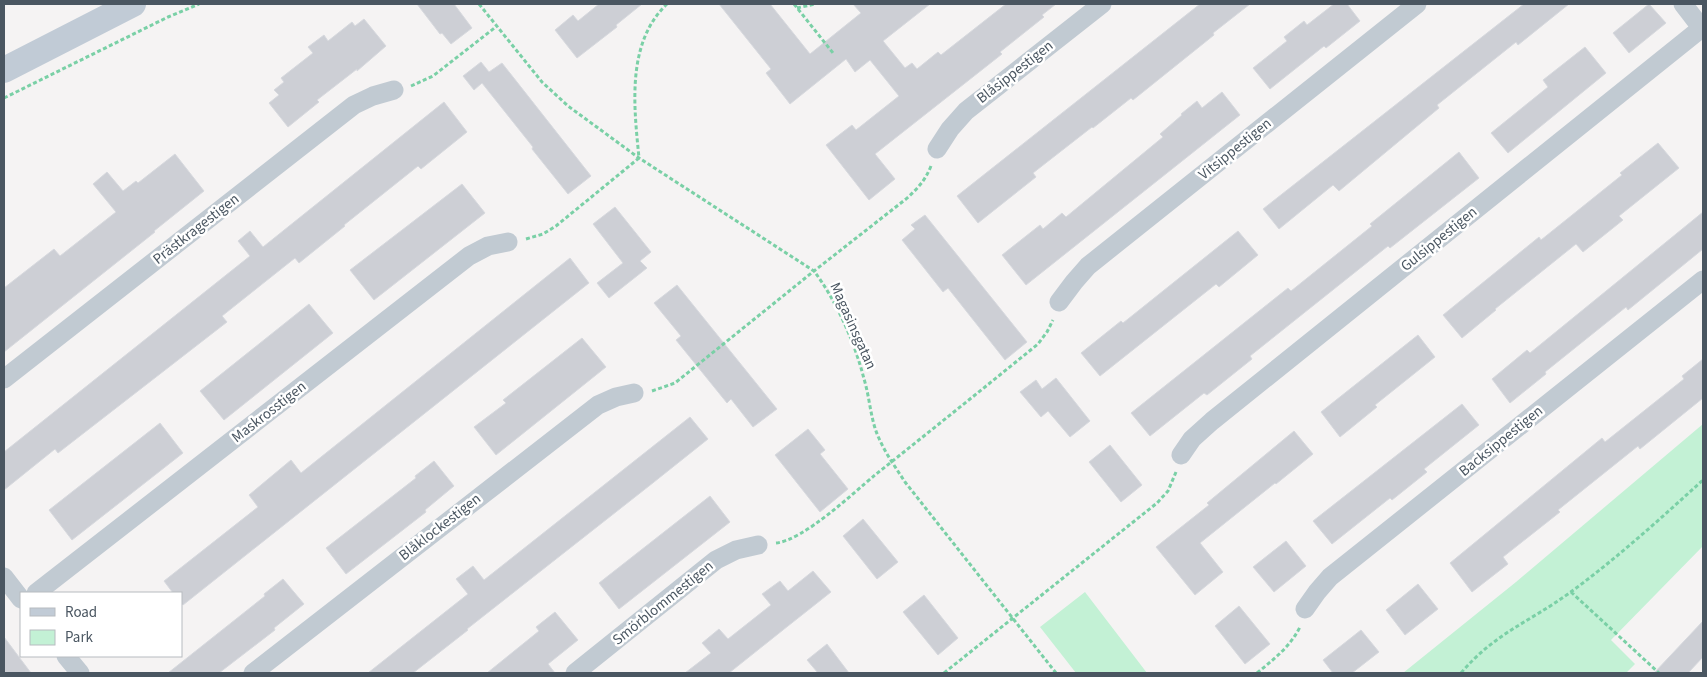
<svg xmlns="http://www.w3.org/2000/svg" width="1707" height="677" font-family="'Source Sans 3',sans-serif">
<rect width="100%" height="100%" fill="#f5f3f3"/>
<path fill="#c3f1d5" d="M1703 424V546L1611 640 1635 664 1626 673H1403L1516 582Z
M1085 592 1147 673H1076L1040 627Z"/>
<path fill="#cdcfd5" stroke="#d7d9de" d="M417 4H454L472 28 451 44 442 33 440 34Z
M599 4H642L616 25 617 27 577 58 555 30 573 15 578 21Z
M719 4H770L810 54 861 13 853 4H930L883 41 905 68 912 63 917 69 938 52 941 55 1006 4H1056L1042 15 1044 17 1000 52 1002 54 875 154 895 179 869 200 826 145 852 125 856 130 899 96 870 60 855 72 846 59 790 104 766 73 771 69Z
M1200 4H1250L1213 33 1214 35 1133 100 1131 98 1093 128 1092 127 1033 173 1036 177 978 223 957 196Z
M1334 4H1347L1360 21 1326 48 1324 46 1270 89 1253 68 1287 41 1284 37 1304 21 1307 25Z
M1524 4H1569L1518 45 1516 42 1437 105 1439 108 1339 191 1333 185 1279 229 1263 209Z
M1649 4 1666 23 1629 53 1613 33Z
M364 19 386 46 357 71V69L317 100 319 102 288 127 269 103 279 95 274 90 284 82 281 78 313 53 308 47 324 35 328 41 352 22 355 26Z
M1585 47 1606 73 1508 153 1491 133 1548 87 1543 80Z
M481 62 489 72 502 63 591 176 568 194 532 149 533 147 482 83 474 90 463 76Z
M1222 92 1240 115 1026 285 1002 255 1040 225 1043 229 1062 213 1066 217 1163 137 1160 134 1182 115 1181 114 1197 101 1202 108Z
M444 102 467 132 421 169 418 166 344 225 345 226 299 263 295 258 222 316 227 322 58 453 55 449 4 490V452L250 256 238 241 250 231 263 247Z
M1658 143 1679 168 1619 216 1623 220 1583 252 1576 244 1495 309 1496 310 1462 338 1443 315 1539 237 1541 240 1622 175 1620 173Z
M1459 152 1479 178 1390 248 1388 246 1250 356 1252 359 1207 395 1204 393 1150 436 1131 413 1288 288 1291 291 1372 226 1370 224Z
M175 154 204 191 154 231 155 232 4 352V288L54 249 60 256 116 212 93 184 107 172 123 191 136 181 138 183Z
M462 184 485 213 374 300 350 270Z
M615 207 651 252 640 261 647 268 609 298 597 283 623 263 593 224Z
M1703 212V249L1628 310 1626 307 1545 372 1546 374 1510 403 1492 379 1527 350 1530 353Z
M925 215 1027 342 1005 360 948 288 943 292 902 240 915 229 911 225Z
M1238 231 1258 255 1219 287 1216 284 1100 376 1081 353 1121 321 1123 323Z
M570 258 589 283 183 605 181 603V593H173L164 581 258 507 249 495 291 460 301 473Z
M677 285 777 409 753 427 731 399 727 403 676 340 681 336 654 303Z
M309 304 333 333 224 420 200 391Z
M1418 335 1435 357 1375 405 1377 407 1340 437 1321 412Z
M582 338 606 367 496 455 474 427 506 403 503 400Z
M1703 359V398L1640 449 1638 446 1558 510 1560 512 1503 557 1508 564 1472 592 1450 563 1602 438 1605 442 1684 379 1682 376Z
M1056 378 1090 421 1070 437 1048 411 1041 417 1020 392 1036 380 1042 389Z
M1462 404 1479 425 1424 469 1427 472 1392 500 1390 498 1332 544 1313 521Z
M690 417 708 439 649 486 467 629 468 630 413 673H368L468 594 456 579 473 566 484 580Z
M160 423 183 453 72 540 49 510Z
M808 429 825 450 820 454 848 489 820 512 775 455Z
M1294 431 1313 454 1276 484 1275 483 1200 543 1223 572 1195 595 1156 547 1209 505 1207 503Z
M1110 445 1142 485 1121 502 1089 462Z
M434 461 454 486 425 510 426 512 346 574 326 548 416 478 415 476Z
M710 496 730 522 619 609 599 583Z
M863 519 898 562 877 579 843 536Z
M1286 541 1306 566 1274 592 1253 567Z
M813 571 831 592 788 626 729 673H685L711 653 702 643 719 629 728 639 771 605 762 594 780 581 788 591Z
M283 579 304 604 274 628 275 630 219 673H168L265 596 264 594Z
M1418 584 1438 609 1405 635 1386 610Z
M924 595 958 638 938 655 903 612Z
M1239 606 1270 644 1245 664 1215 626Z
M555 612 578 640 548 664 555 673H487L539 631 536 627Z
M1703 621V657L1688 673H1654Z
M1361 630 1379 652 1352 673H1333L1323 660Z
M4 637 31 673H4Z
M827 644 849 673H818L807 660Z"/>
<g fill="none" stroke-linecap="round" stroke-linejoin="round">
<path stroke="#7ad0a6" stroke-width="3" stroke-dasharray="4 2.5" stroke-linecap="butt" d="M479 4 542 82 568 106 639 158 814 271C836 300 855 343 864 379 869 395 870 412 875 428 881 447 894 465 905 482L1056 673
M794 4 833 53
M797 8 815 4
M411 86 433 76 497 26
M4 98 168 17 199 4
M526 239 543 234 556 226 639 158C634 107 626 43 667 4
M652 391 675 383 814 271 906 199C917 189 925 181 931 166
M776 543C804 540 852 494 875 475 929 432 984 388 1038 344L1047 332 1053 320
M1571 592 1659 673
M944 673 1157 503 1168 491 1176 472
M1257 673C1274 659 1290 647 1300 627
M1461 673C1494 634 1529 622 1568 594 1615 560 1660 519 1703 480"/>
<path stroke="#c1cad2" stroke-width="19" d="M1683 4 1703 30
M937 149 950 129 966 111 1102 4
M1059 302 1074 282 1088 266 1417 4
M4 379 354 105 373 96 394 90
M1181 455 1192 439 1212 421 1703 27
M4 577 21 599
M36 593 469 256 488 246 508 242
M1305 609 1317 592 1330 577 1703 280
M66 656 80 673
M253 673 598 405 616 397 634 393
M575 673 716 560 736 550 758 545"/>
<path stroke="#c1cbd6" stroke-width="26" d="M4 70 133 4"/>
</g>
<g text-anchor="middle" dominant-baseline="central" stroke-width="5" stroke-linejoin="round" paint-order="stroke">
<g font-size="15" fill="#4a5661" stroke="#fff">
<text transform="translate(1015 72) rotate(-38)">Blåsippestigen</text>
<text transform="translate(1235 149) rotate(-39)">Vitsippestigen</text>
<text transform="translate(196 229) rotate(-38)">Prästkragestigen</text>
<text transform="translate(1439 239) rotate(-39)">Gulsippestigen</text>
<text transform="translate(853 326) rotate(66)">Magasinsgatan</text>
<text transform="translate(269 412) rotate(-38)">Maskrosstigen</text>
<text transform="translate(1501 441) rotate(-39)">Backsippestigen</text>
<text transform="translate(440 527) rotate(-38)">Blåklockestigen</text>
<text transform="translate(663 603) rotate(-39)">Smörblommestigen</text>
</g>
</g>
<rect width="1707" height="677" fill="none" stroke="#4a5661" stroke-width="10"/>
<rect x="20" y="592" width="162" height="65" fill="#ffffff" stroke="#b7bbc0"/>
<rect x="30" y="608" width="25" height="8" fill="#c1cbd6" stroke="#b7bbc0"/>
<text x="65" y="617" font-size="15" fill="#4a5661">Road</text>
<rect x="30" y="630" width="25" height="15" fill="#c3f1d5" stroke="#b7bbc0"/>
<text x="65" y="642" font-size="15" fill="#4a5661">Park</text>
</svg>
